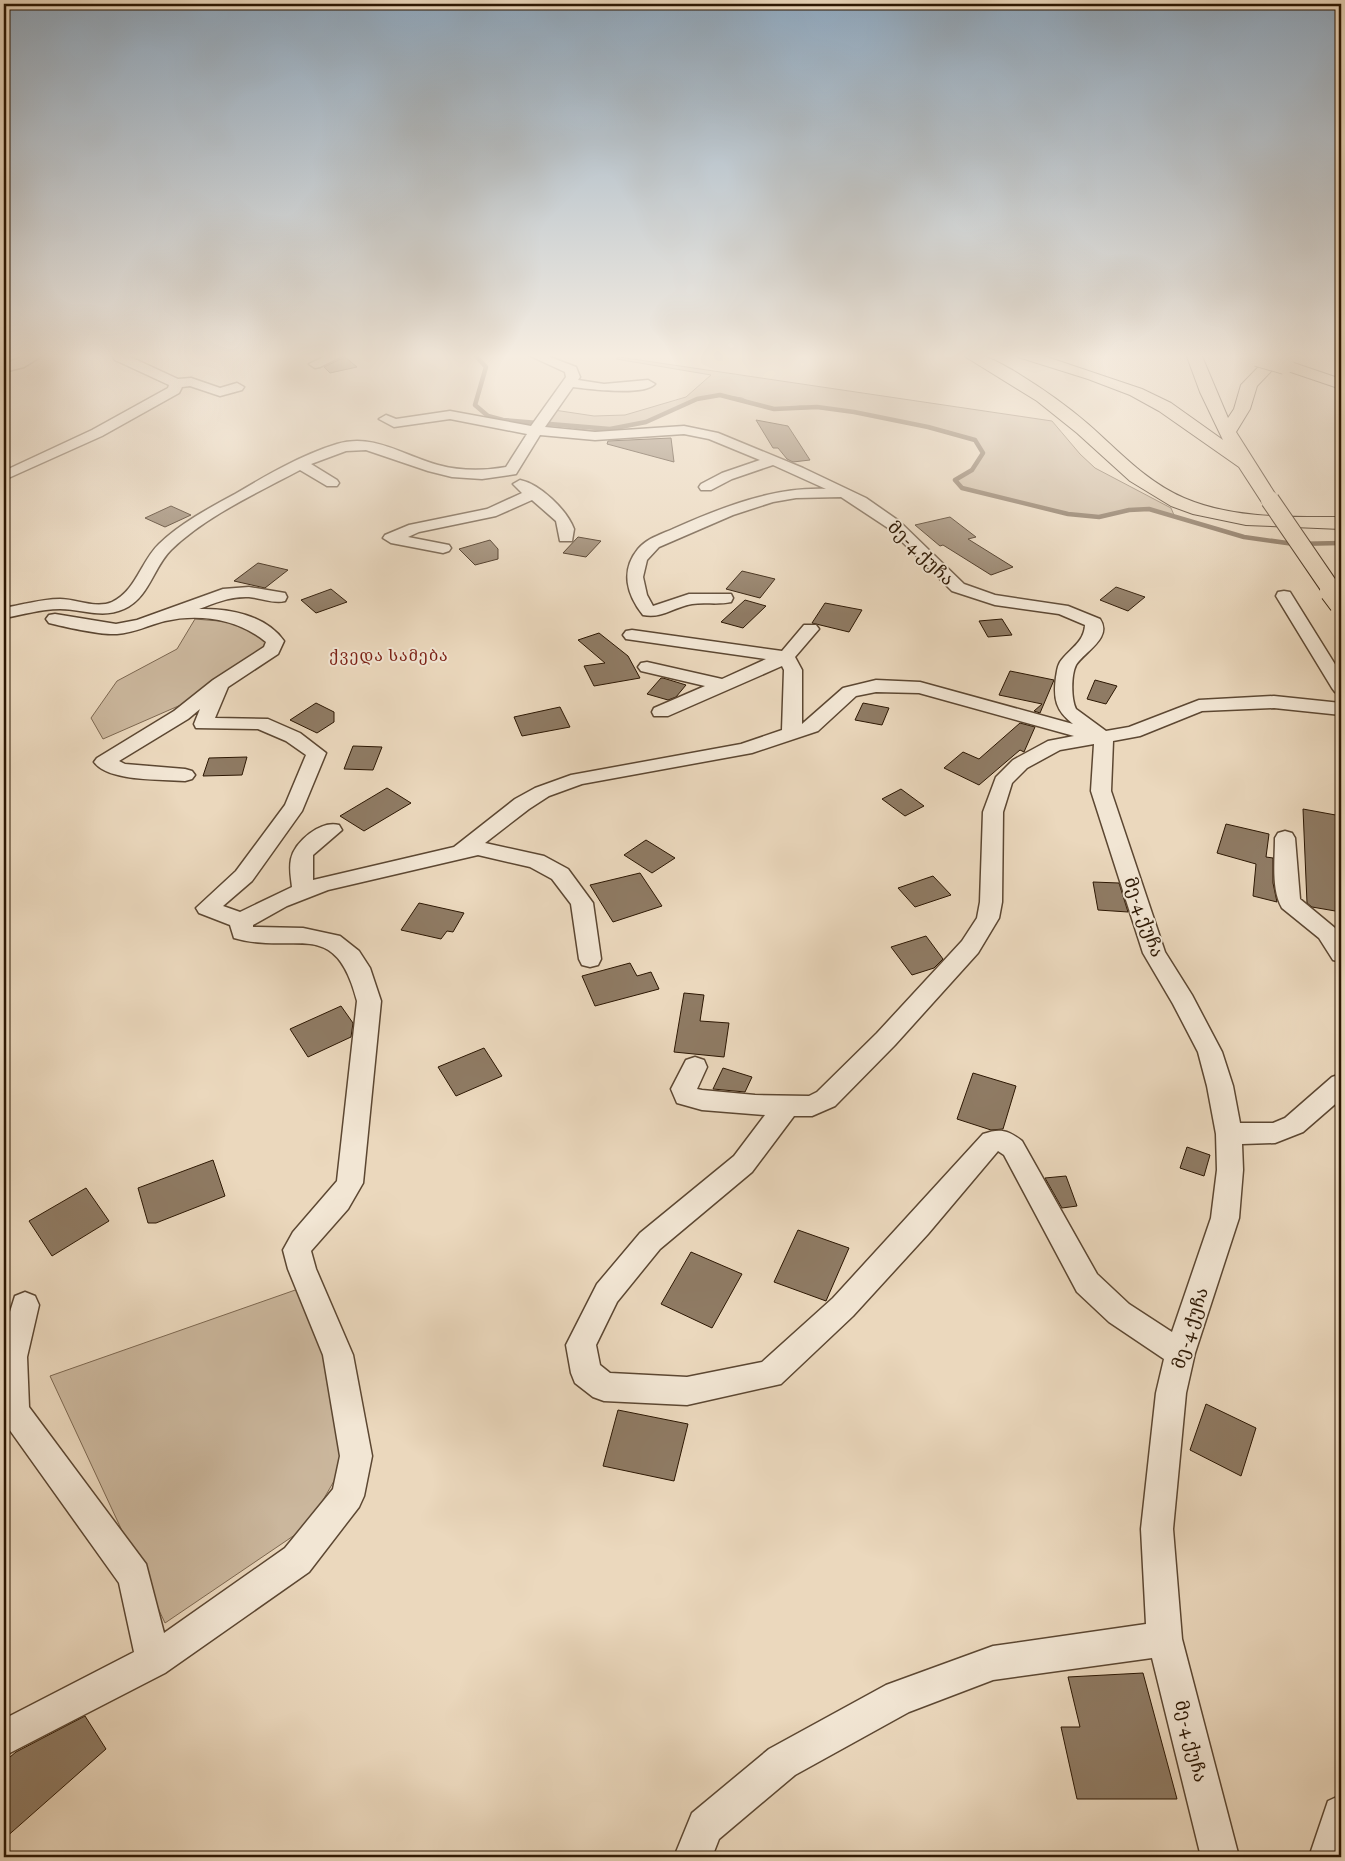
<svg xmlns="http://www.w3.org/2000/svg" width="1345" height="1861" font-family="'IM FELL Great Primer','Noto Serif Georgian',serif">
<rect width="100%" height="100%" fill="#ebd8bd"/>
<filter id="stains"><feTurbulence type="fractalNoise" baseFrequency=".004" numOctaves="4"/><feColorMatrix values="0 0 0 0 .2 0 0 0 0 .09 0 0 0 0 .02 0 0 0 .5 -.17"/></filter>
<radialGradient id="worn" r=".72"><stop offset=".6" stop-color="#630" stop-opacity="0"/><stop offset="1" stop-color="#630" stop-opacity=".3"/></radialGradient>
<path fill="#cbb79d" stroke="#7c6750" d="M619 357 1052 421 1080 454 1095 468 1171 508 1174 515 1149 509 1129 510 1099 517 1068 514 962 488 955 480 972 470 983 453 974 439 948 431 823 407 800 406 776 409 757 406 742 398 721 395 704 397 636 425 614 429 592 431 543 423 554 410 594 416 625 415 686 397 711 375 616 359Z
M195 619 231 622 269 638 271 649 183 704 103 739 91 718 117 681 177 649Z
M301 1288 328 1349 345 1462 308 1526 165 1623 50 1376Z"/>
<g fill="none" stroke-linecap="round" stroke-linejoin="round">
<path stroke="#78634d" stroke-width="4.5" d="M474 354 486 367 475 405 488 416 503 420 610 429 646 422 697 399 720 395 774 409 817 407 854 412 928 427 975 440 983 453 972 470 955 480 962 488 1068 514 1099 517 1129 510 1149 509 1244 537 1294 544 1341 543"/>
</g>
<path fill="#8f7b64" stroke="#2c1703" d="M345 357 357 367 330 373 324 367Z
M756 420 788 426 810 460 793 462 787 459 778 448H773Z
M671 438 674 462 607 444 608 441Z
M171 506 191 515 165 527 145 518Z
M950 517 976 537 968 539 1013 567 991 575 943 545 940 546 915 525Z
M578 537 601 541 586 557 563 553Z
M490 540 498 549V559L475 565 459 549Z
M258 563 288 570 265 588 234 581Z
M742 571 775 579 760 598 726 589Z
M1116 587 1145 597 1128 611 1100 600Z
M331 589 347 602 316 613 301 600Z
M745 600 766 606 743 628 721 622Z
M825 603 862 610 849 632 812 623Z
M1002 619 1012 635 988 637 979 621Z
M599 633 628 656 640 678 594 686 584 666 605 663 578 640Z
M1010 671 1054 680 1040 713 1034 711 1042 704 999 695Z
M661 678H663L686 685 676 697 668 700 647 694Z
M1095 680 1117 686 1106 704 1087 699Z
M316 703 334 712V722L317 733 290 720Z
M863 703 889 708 882 725 855 720Z
M560 707 570 727 522 736 514 717Z
M1020 723 1035 727 1024 752 1020 750 979 785 944 768 963 752 979 759Z
M353 746 382 747 373 770 344 769Z
M247 757 242 775 203 776 209 758Z
M387 788 411 803 364 831 340 816Z
M901 789 924 806 905 816 882 799Z
M1303 809 1341 816V912L1312 907 1307 903Z
M1226 824 1269 834 1266 857 1273 858V883L1277 902 1253 896 1256 864 1217 853Z
M646 840 675 858 652 873 624 855Z
M640 873 662 906 613 922 590 885Z
M933 876 951 895 915 907 898 888Z
M1093 882 1119 883 1128 912 1098 910Z
M419 903 464 913 453 932 447 931 441 939 401 930Z
M926 936 943 959 934 968 912 975 891 947Z
M630 963 637 976 651 972 659 989 595 1006 582 976Z
M684 993 704 995 700 1021 729 1023 724 1057 674 1052Z
M341 1006 353 1023 351 1037 308 1057 290 1029Z
M484 1048 502 1076 456 1096 438 1067Z
M723 1068 752 1077 745 1092 713 1089Z
M973 1073 1016 1086 1003 1129 991 1130 957 1119Z
M1187 1147 1210 1155 1204 1176 1180 1168Z
M213 1160 225 1196 156 1223H148L138 1188Z
M1066 1176 1077 1206 1062 1208 1045 1178Z
M86 1188 109 1221 52 1256 29 1221Z
M798 1230 849 1248 826 1301 774 1282Z
M691 1252 742 1274 712 1328 661 1304Z
M1206 1404 1256 1428 1241 1476 1190 1450Z
M618 1410 688 1424 674 1481 603 1466Z
M1143 1673 1177 1799H1077L1061 1727H1080L1068 1677Z
M85 1716 106 1749 4 1839V1762L16 1752Z"/>
<g fill="none" stroke-linecap="round" stroke-linejoin="round">
<g stroke="#5c4732" stroke-width="3">
<path id="minor" d="M30 354H45L24 367 4 372V364Z
M112 354H124L178 379 191 378 220 388 237 383 244 387 242 390 220 396 190 386 182 387 179 393 102 436 4 480V471L92 430 168 388 169 385 115 360Z
M330 354H346L320 367 315 368 309 364Z
M526 354H542L576 367 580 377 578 380 604 384 648 380 655 384C644 396 588 389 573 387L545 427 595 432 684 426 718 433 803 468 866 498 899 521 964 584 995 595 1068 606 1100 619C1113 638 1084 652 1076 665 1071 675 1071 699 1076 709L1106 731 1129 727 1199 700 1274 696 1341 703V715L1274 708 1202 711 1140 736 1113 741 1111 791 1165 952 1192 995 1222 1052 1233 1086 1240 1123H1273L1285 1118 1332 1077 1341 1074V1099L1303 1132 1275 1143 1242 1144 1243 1170 1239 1218 1195 1353 1186 1393 1173 1529 1182 1639 1239 1857H1201L1152 1658 993 1680 909 1712 795 1775 719 1839 712 1857H674L692 1813 769 1749 886 1685 993 1646 1146 1624 1141 1529 1156 1393 1164 1359 1109 1322 1077 1292 1004 1155 998 1151 928 1234 853 1316 781 1384 687 1405 604 1401 593 1397 575 1383 571 1373 566 1345 597 1284 640 1233 734 1156 765 1115 702 1110 677 1103 671 1089 686 1060 695 1057 704 1060 707 1067 697 1089 702 1090 755 1095 809 1096 817 1092 877 1033 962 941 977 918 980 902 983 812 996 777 1013 760 1048 741 1074 736 919 693 876 692 856 696 818 731 752 753 582 784 549 796 529 809 485 843 544 856 568 869 593 903 601 959 598 965 590 967 582 965 579 959 571 904 552 879 530 867 478 855 328 890 287 906 253 925V927H258L303 928 340 936 359 951 370 968 381 1001 363 1183 348 1209 311 1251 316 1269 353 1355 372 1456 364 1496 359 1507 309 1572 165 1673 4 1756V1719L134 1652 119 1583 4 1422V1331L15 1296 25 1292 35 1296 39 1305 27 1357 29 1407 146 1564 164 1633 285 1548 333 1489 340 1456 323 1355 288 1269 283 1250 293 1232 337 1181 357 1001C335 915 296 956 234 938L230 925 199 913 196 908 236 871 285 805 306 755 286 741 258 729 196 728 194 724 200 709 188 719 119 761 125 764 185 769 192 771 195 775 192 779 185 781C163 779 108 782 94 762L97 758 174 711 213 680 264 647 266 642C238 619 200 613 165 621 149 625 134 633 117 634 101 635 65 627 49 623L46 619 49 615 55 614 116 624 137 620 223 589 249 587 285 593 287 597 285 601C273 604 261 598 249 597 231 596 215 603 199 609 228 608 266 615 284 641L278 654 228 687 215 718 268 719 300 733 326 753 302 811 252 881 223 906 240 912 292 887C291 878 289 869 291 859 295 841 321 820 339 825L342 830 313 855V880L454 847 515 799 535 788 571 775 741 744 782 730 784 670 782 666 668 716H654L652 712 654 708 705 686 641 671 638 667 641 663 647 662 722 679 766 659 626 639 623 635 626 631 632 630 782 651 804 625H816L819 629 795 657 802 670V724L843 688 876 680 920 682 1073 724C1056 711 1053 699 1056 677 1057 672 1057 667 1060 662 1069 649 1084 643 1085 625L1059 614 995 605 952 591 888 528 841 497 796 498 773 502 733 515 659 547 647 560 643 577 647 595 653 606 689 594H731L733 598 731 602C718 605 705 602 692 604 674 607 662 619 643 615 627 595 620 571 638 549 647 538 662 534 675 528 723 507 772 487 826 489L773 465 732 479 711 490H701L699 487 701 484 722 473 760 460 709 439 684 434 595 440 540 435 516 474 482 479 452 477 428 471 366 450 346 451 311 464 337 480 339 483 337 486H327L300 470C257 493 206 516 171 550 153 568 149 598 124 609 102 619 82 609 60 609 41 609 22 615 4 618V608C22 605 41 599 60 599 76 599 96 609 112 602 136 591 141 561 159 544 181 523 209 508 235 494 267 475 301 455 337 444 374 433 404 456 438 465 460 471 484 471 506 467L527 434 450 419 394 427 379 419 386 415 396 419 450 411 531 426 566 377 565 372ZM1094 744 1091 791 1143 953 1173 1004 1198 1052 1207 1086 1216 1134 1217 1170 1211 1218 1172 1332 1129 1304 1097 1274 1022 1141C1008 1130 1000 1128 983 1134L833 1298 762 1362 687 1377 610 1373 600 1365 596 1345 617 1302 660 1249 752 1172 794 1116H812L835 1106 895 1045 978 953 999 918 1002 902 1003 812 1012 783 1027 768 1060 750Z
M520 480C540 484 567 510 574 529L572 541H560L556 521 532 500 496 516 419 532 408 537 449 545 451 548 449 551 443 553 391 543 383 538 385 535 409 525 487 509 522 493 513 484Z
M1284 591 1290 592 1341 674V693L1335 692 1332 688 1276 596 1278 592Z
M1285 831 1292 833 1295 838 1300 899 1341 933V962L1333 960 1319 938 1282 908C1271 889 1275 860 1275 838L1278 833Z
M1341 1795V1857H1309L1328 1801Z"/>
</g>
<g stroke="#2c1703" stroke-width="2">
<path id="highway" d="M961 354C982 352 996 361 1014 371 1040 387 1065 404 1088 424 1119 451 1145 481 1184 498 1233 519 1289 517 1341 517V529L1246 525 1193 514 1171 506 1130 481 1077 433 1037 401Z
M1015 354H1038L1142 389 1171 403 1223 440 1200 392 1186 354H1201L1228 418 1234 409 1241 385 1271 354H1286L1281 361 1291 362 1341 379V389L1279 368 1277 365 1257 386 1250 409 1236 432 1279 500 1277 504H1263L1239 467 1159 411 1130 395 1088 379 1018 357Z"/>
</g>
<use href="#minor" fill="#f2e6d4" fill-rule="evenodd"/>
<use href="#highway" fill="#ebd8bd" fill-rule="evenodd"/>
<g stroke="#2c1703" stroke-width="20" stroke-linecap="butt">
<path id="highway-bridge-far1" d="M1257 357 1285 365
M1270 500 1333 592"/>
</g>
<g stroke="#2c1703" stroke-width="26" stroke-linecap="butt">
<path id="highway-bridge" d="M1332 591 1341 603"/>
</g>
<use href="#highway-bridge-far1" stroke="#ebd8bd" stroke-width="18"/>
<use href="#highway-bridge" stroke="#ebd8bd" stroke-width="24"/>
</g>
<linearGradient id="sky" x2="0" y2="1"><stop stop-color="#8fa8be"/><stop offset="0.58" stop-color="#f6ede1"/><stop offset="1" stop-color="#f6ede1" stop-opacity="0"/></linearGradient>
<rect width="1345" height="614" fill="url(#sky)"/>
<g text-anchor="middle" dominant-baseline="central" stroke-width="4" stroke-linejoin="round" paint-order="stroke">
<g font-size="16" letter-spacing="1" fill="#7a1f14" stroke="#f2e6d4">
<text x="389" y="655">ქვედა სამება</text>
</g>
<g font-size="18" fill="#2c1703" stroke="#f2e6d4">
<text transform="translate(921 553) rotate(44)">მე-4 ქუჩა</text>
<text transform="translate(1144 917) rotate(70)">მე-4 ქუჩა</text>
<text transform="translate(1190 1328) rotate(-73)">მე-4 ქუჩა</text>
<text transform="translate(1191 1741) rotate(76)">მე-4 ქუჩა</text>
</g>
</g>
<rect width="1345" height="1861" fill="none" stroke="#ebd8bd" stroke-width="20"/>
<rect x="5" y="5" width="1335" height="1851" fill="none" stroke="#2c1703" stroke-width="2.5"/>
<rect x="10" y="10" width="1325" height="1841" fill="none" stroke="#2c1703"/>
<rect width="100%" height="100%" filter="url(#stains)"/>
<rect width="100%" height="100%" fill="url(#worn)"/>
</svg>
